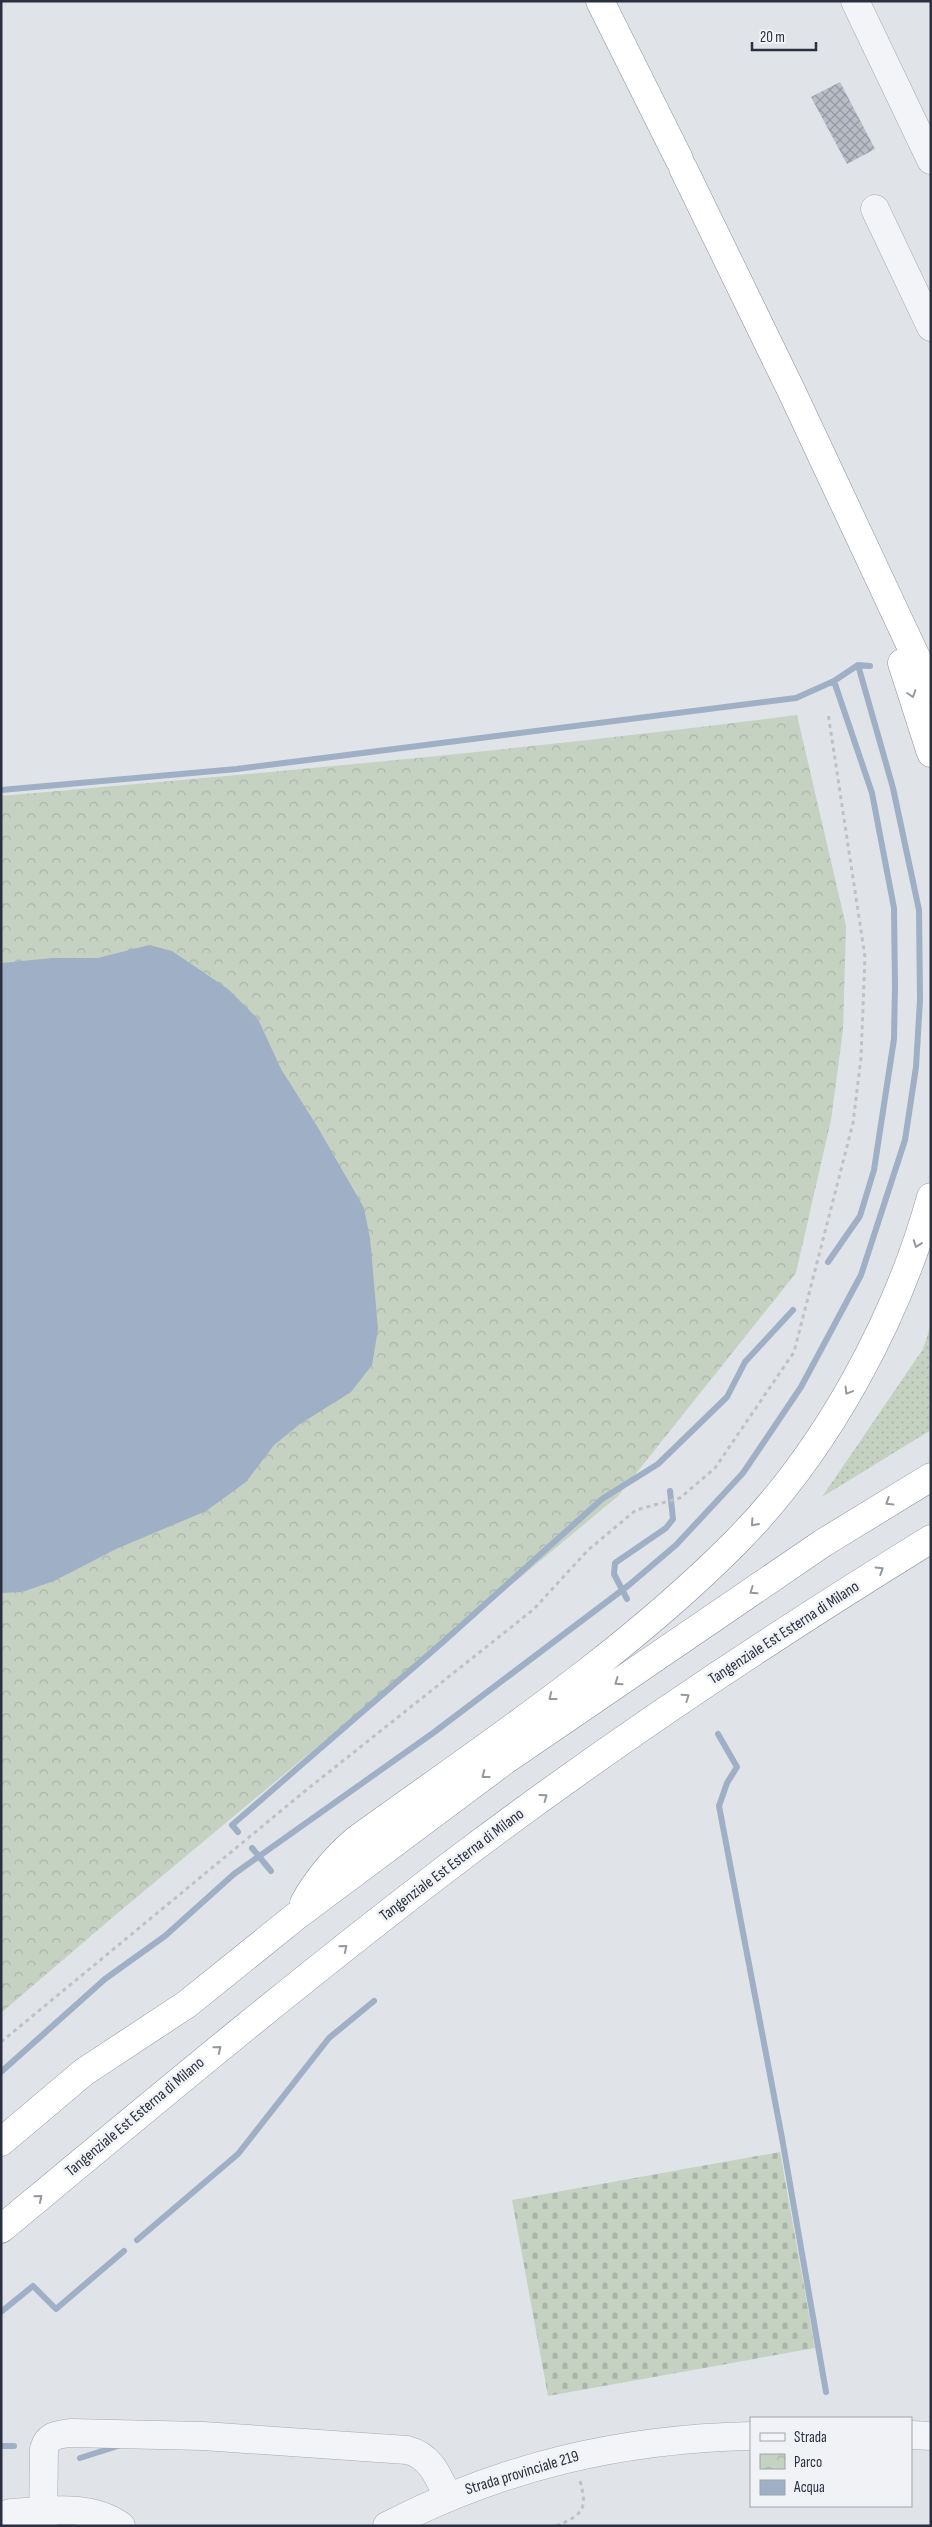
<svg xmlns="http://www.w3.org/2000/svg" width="932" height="2527" font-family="'Sofia Sans Condensed',sans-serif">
<defs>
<pattern id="grass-dots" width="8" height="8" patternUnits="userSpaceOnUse" patternTransform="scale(1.25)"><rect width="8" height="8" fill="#c5d2c2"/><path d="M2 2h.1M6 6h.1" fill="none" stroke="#a9b5a8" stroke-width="1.8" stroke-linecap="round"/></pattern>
<pattern id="cemetery-stones" width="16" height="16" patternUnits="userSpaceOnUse" patternTransform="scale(1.25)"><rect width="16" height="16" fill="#c5d2c2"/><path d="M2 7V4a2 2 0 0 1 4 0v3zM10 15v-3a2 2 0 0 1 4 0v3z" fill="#a9b5a8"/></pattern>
<pattern id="park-crowns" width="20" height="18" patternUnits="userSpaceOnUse" patternTransform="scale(1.25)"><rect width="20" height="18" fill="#c5d2c2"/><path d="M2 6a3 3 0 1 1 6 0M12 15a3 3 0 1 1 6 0" fill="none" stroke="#a9b5a8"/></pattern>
<pattern id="building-cross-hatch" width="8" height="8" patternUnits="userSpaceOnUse" patternTransform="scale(1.25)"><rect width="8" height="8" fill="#b8bcc5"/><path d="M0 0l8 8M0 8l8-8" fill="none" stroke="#9699a1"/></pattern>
</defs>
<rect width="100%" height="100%" fill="#e0e3e8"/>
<path fill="url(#grass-dots)" d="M931 1325V1430L822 1497 923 1349Z"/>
<path fill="url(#cemetery-stones)" d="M780 2152 815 2348 548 2396 512 2200Z"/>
<path fill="url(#park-crowns)" d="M797 715 846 926 843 1030 831 1120 796 1273 618 1496 113 1917 1 2013V796C267 773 533 749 797 715Z"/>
<path fill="#9eafc6" d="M149 945 172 951 228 989 258 1019 281 1069 317 1126 364 1208 370 1238 378 1329 372 1365 351 1392 300 1424 274 1445 246 1482 206 1511 116 1549 54 1581 22 1592 1 1593V963L53 958H98Z"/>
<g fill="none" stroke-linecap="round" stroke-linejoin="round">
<path stroke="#9eafc6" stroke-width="6" d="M1 790 237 769 796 698 834 681 858 665 870 666
M828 1262 860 1216 874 1170 894 1039 895 986 894 908 872 793 834 681
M627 1599 614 1574 615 1563 666 1528 673 1519 670 1491
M718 1734 737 1767 727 1783 719 1806 782 2138 826 2392
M238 1832 232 1825 443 1642 602 1499 658 1464 727 1397 745 1362 793 1310
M252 1848 271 1871
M1 2072 105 1979 165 1936 234 1874 433 1733 629 1585 676 1545 743 1473 801 1387 861 1275 905 1140 916 1067 920 1000 919 910 893 788 858 665
M137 2240 238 2154 329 2038 374 2001
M1 2312 33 2286 56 2309 124 2251
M1 2446H14
M80 2458 121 2445"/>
</g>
<path fill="url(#building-cross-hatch)" d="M840 82 875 149 847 164 811 97Z"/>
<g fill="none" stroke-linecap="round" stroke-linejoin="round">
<g stroke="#a6aab2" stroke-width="29">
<path id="minor" d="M855 1 931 160
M875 209 931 327
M911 2435 931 2436
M1 2516 11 2513C47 2511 89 2503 121 2526
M43 2526 44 2449C48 2435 57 2435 70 2433L203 2436 407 2450C431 2456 438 2476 448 2497
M387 2526C504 2466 620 2439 751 2436"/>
</g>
<g stroke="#89909e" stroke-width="29">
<path id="highway" d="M600 1 679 159
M683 168 791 390 931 689
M902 663 931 753
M304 1903C318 1878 334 1859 356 1840 486 1746 623 1656 736 1542 826 1451 897 1320 931 1197
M1 2142 84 2072 187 2004 295 1917 504 1761 823 1543 931 1477
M1 2229C155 2101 308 1973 468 1852 617 1740 772 1637 931 1539"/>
</g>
<path stroke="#bfc1c7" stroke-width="3" stroke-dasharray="4 4" stroke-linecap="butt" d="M1 2042 305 1791 534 1609 588 1550 636 1510 680 1498 715 1468 794 1352 853 1123 861 1058 865 957 828 713
M556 2526C583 2515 588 2509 580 2481"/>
<use href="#minor" stroke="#f3f4f7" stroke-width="28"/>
<use href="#highway" stroke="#fff" stroke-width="28"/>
</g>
<defs><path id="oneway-chevron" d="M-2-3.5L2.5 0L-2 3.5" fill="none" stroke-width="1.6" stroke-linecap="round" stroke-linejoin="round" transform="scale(1.25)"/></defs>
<g stroke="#94989f">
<use href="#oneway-chevron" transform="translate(912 694) rotate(72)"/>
<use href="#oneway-chevron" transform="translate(917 1244) rotate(110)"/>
<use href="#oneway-chevron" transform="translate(848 1391) rotate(121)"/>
<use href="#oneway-chevron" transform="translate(889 1502) rotate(148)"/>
<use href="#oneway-chevron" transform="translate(754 1523) rotate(132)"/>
<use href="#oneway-chevron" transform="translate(880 1570) rotate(-32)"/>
<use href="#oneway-chevron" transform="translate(753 1591) rotate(146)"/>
<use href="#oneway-chevron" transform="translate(618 1682) rotate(145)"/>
<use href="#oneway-chevron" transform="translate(552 1697) rotate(142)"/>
<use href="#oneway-chevron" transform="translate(686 1697) rotate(-34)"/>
<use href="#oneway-chevron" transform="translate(485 1775) rotate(143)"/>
<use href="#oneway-chevron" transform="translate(544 1797) rotate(-36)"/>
<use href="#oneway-chevron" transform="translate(344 1948) rotate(-39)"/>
<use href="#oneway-chevron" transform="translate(218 2049) rotate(-39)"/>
<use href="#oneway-chevron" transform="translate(39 2198) rotate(-40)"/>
</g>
<g text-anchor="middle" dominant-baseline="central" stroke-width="5" stroke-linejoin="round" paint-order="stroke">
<g font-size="16" fill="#2a303f" stroke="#f0f2f6">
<text transform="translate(784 1633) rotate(-33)">Tangenziale Est Esterna di Milano</text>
<text transform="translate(452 1865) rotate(-37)">Tangenziale Est Esterna di Milano</text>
<text transform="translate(135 2117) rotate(-40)">Tangenziale Est Esterna di Milano</text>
<text transform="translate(522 2473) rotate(-17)">Strada provinciale 219</text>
</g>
</g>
<rect width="932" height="2527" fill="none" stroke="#2a303f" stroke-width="5"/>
<rect x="750" y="2417" width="162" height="90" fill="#f0f2f6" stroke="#a1a4ad"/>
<rect x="760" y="2433" width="25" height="8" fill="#f3f4f7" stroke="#a1a4ad"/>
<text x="794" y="2442" font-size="15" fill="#2a303f">Strada</text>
<rect x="760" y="2454" width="25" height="15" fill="url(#park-crowns)" stroke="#a1a4ad"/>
<text x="794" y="2467" font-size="15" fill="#2a303f">Parco</text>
<rect x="760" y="2480" width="25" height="15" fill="#9eafc6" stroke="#a1a4ad"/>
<text x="794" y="2492" font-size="15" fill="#2a303f">Acqua</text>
<path d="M752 42v8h64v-8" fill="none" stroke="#2a303f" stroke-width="2.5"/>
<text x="760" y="42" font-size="15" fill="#2a303f" stroke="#f0f2f6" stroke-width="4" paint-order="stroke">20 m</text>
</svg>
